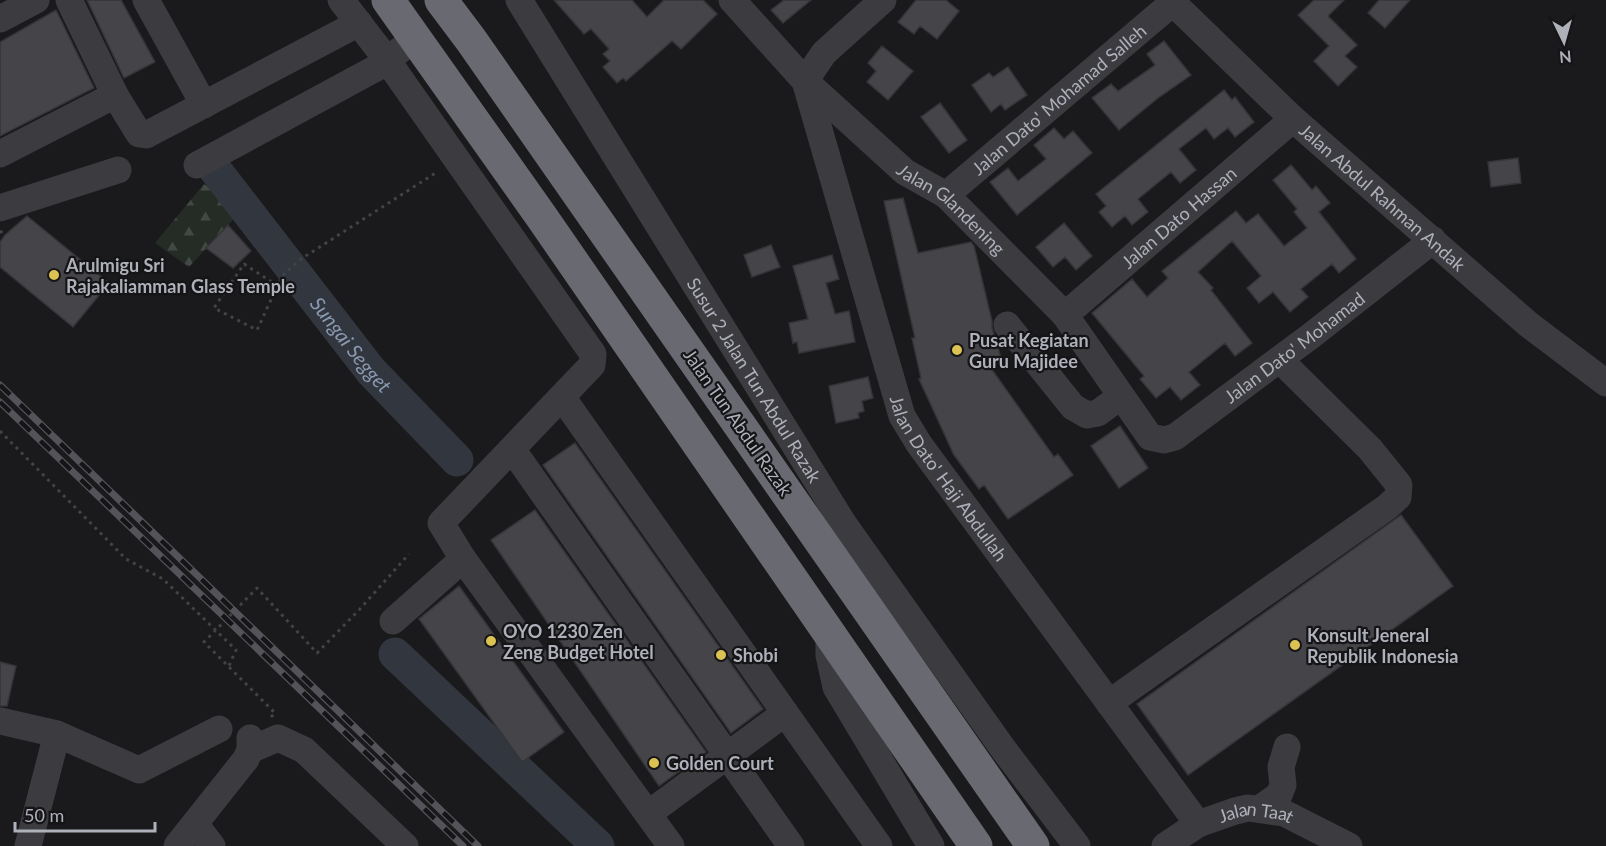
<svg xmlns="http://www.w3.org/2000/svg" width="1606" height="846" font-family="Lato,sans-serif">
<defs>
<pattern id="forest-firs" width="22" height="20" patternUnits="userSpaceOnUse" patternTransform="scale(1.5)"><rect width="22" height="20" fill="#252c26"/><path d="M5 1l3.5 6h-7zM16 11l3.5 6h-7z" fill="#424843"/></pattern>
</defs>
<rect width="100%" height="100%" fill="#1a1a1c"/>
<path fill="url(#forest-firs)" d="M204 184 242 210 189 267 155 243Z"/>
<g fill="none" stroke-linecap="round" stroke-linejoin="round">
<g stroke="#32373f" stroke-width="33">
<path id="s1" d="M210 163 371 371 457 460"/>
<path d="M395 654 598 846"/>
</g>
</g>
<path fill="#454549" stroke="#353438" stroke-width="1.5" d="M87 0H121L155 62 124 78Z
M554 0H632L647 17 664 0H703L717 14 681 49 672 41 626 81 623 78 617 83 603 67 610 61 603 54 609 49 591 29 584 34Z
M784 0H811L783 23 771 10Z
M916 0H946L959 11 937 39 920 26 914 34 898 22Z
M1314 0H1344L1328 16 1357 45 1345 56 1357 67 1338 86 1314 61 1329 46 1298 15Z
M1379 0H1410L1385 28 1368 13Z
M56 10 94 88 0 136V42Z
M1164 41 1191 75 1158 98 1119 130 1092 98 1111 84 1118 91 1155 65 1147 54Z
M882 46 913 71 888 100 867 82 876 71 868 63Z
M1008 67 1027 95 1005 110 1001 104 991 112 972 85 989 73 993 77Z
M1224 90 1232 100 1235 97 1254 122 1235 137 1228 128 1214 139 1206 128 1179 149 1196 170 1180 183 1171 172 1138 199 1148 212 1132 225 1125 216 1112 227 1099 212 1106 206 1096 194Z
M940 103 967 140 949 153 921 117Z
M1054 128 1064 139 1073 131 1092 153 1017 215 990 182 1008 168 1018 181 1046 159 1034 145Z
M1518 158 1521 183 1491 187 1488 162Z
M1291 165 1312 190 1316 186 1330 203 1319 212 1356 259 1339 273 1332 264 1301 289 1308 297 1290 312 1273 292 1259 303 1247 288 1261 276 1232 241 1198 272 1213 288 1211 290 1252 343 1235 356 1225 343 1189 372 1200 385 1181 400 1170 387 1156 398 1140 379 1144 376 1092 313 1132 279 1147 297 1168 278 1162 271 1236 211 1246 223 1258 214 1284 246 1307 228 1294 212 1297 209 1273 180Z
M903 198 918 253 971 242 974 246 992 321V328L1002 361 988 364 1054 457 1058 454 1073 475 1008 519 984 485 979 489 954 455 919 379 921 378 912 338H915L884 201Z
M27 216 109 283 73 327 0 267V242L5 235Z
M1064 223 1092 256 1076 270 1065 257 1053 267 1036 247Z
M228 225 251 251 233 268 206 248Z
M771 245 780 267 752 277 744 255Z
M832 255 839 279 826 283 835 314 849 311 855 342 799 353 797 342 793 343 789 323 808 319 793 266Z
M868 377 873 398 862 401 864 411 858 413 859 418 836 423 829 386Z
M1120 426 1148 468 1119 488 1091 446Z
M575 443 763 709 731 733 543 465Z
M535 510 706 752 659 786 491 540Z
M1401 515 1453 586 1188 775 1137 704Z
M459 586 564 732 522 762 419 619Z
M0 662 16 666 7 706H0Z"/>
<g fill="none" stroke-linecap="round" stroke-linejoin="round">
<path stroke="#424247" stroke-width="3" stroke-dasharray="3 4.5" stroke-linecap="butt" d="M0 231 5 235
M278 286 244 264 214 308 257 330 282 276 301 259 437 172
M0 431 126 559 163 579 236 650 228 668
M271 717 275 713 204 642 257 588 317 653 359 610 409 554"/>
<g stroke="#3c3c40" stroke-width="27">
<path d="M69 0 115 95 139 134 146 135 359 23"/>
<path d="M146 0 204 105"/>
<path d="M341 0 387 60 593 354 592 365 441 523 463 559 671 846"/>
<path id="s2" d="M519 0 843 523 1004 750 1077 846"/>
<path id="s3" d="M732 0 805 81 905 172 946 195 1065 315 1150 437 1164 440 1175 437 1312 335 1433 240"/>
<path id="s4" d="M1170 0 1293 119 1528 324 1606 383"/>
<path d="M0 19 36 0"/>
<path id="s5" d="M805 81 902 416 919 444 1198 824"/>
<path d="M805 81 824 53 883 0"/>
<path d="M0 154 115 95"/>
<path d="M197 165 380 66 400 50"/>
<path id="s6" d="M946 195 1176 0"/>
<path d="M0 208 118 170"/>
<path id="s7" d="M1065 315 1293 119"/>
<path d="M1007 325 1073 407 1087 415 1098 413 1121 396"/>
<path d="M562 397 879 846"/>
<path d="M512 449 791 846"/>
<path d="M393 621 463 559"/>
<path d="M829 633V655L836 687 931 846"/>
<path d="M1109 703 1387 507 1398 497 1399 485 1370 449 1280 360"/>
<path d="M0 721 57 734 139 770 219 729"/>
<path d="M250 750 278 738 304 750 405 846"/>
<path d="M1259 809 1279 795 1283 785 1281 767 1287 747"/>
<path d="M648 814 785 713"/>
<path d="M195 824 212 846"/>
<path d="M28 846 57 734"/>
<path d="M177 846 246 759 250 750V738"/>
<path id="s8" d="M1165 846 1198 824 1235 811 1248 808 1284 813 1349 846"/>
</g>
<path stroke="#686971" stroke-width="33" d="M388 0 541 216 976 846
M441 0 471 40 1033 846"/>
<g stroke="#535359" stroke-width="7">
<path id="rail" d="M0 385 478 846
M0 402 463 846"/>
</g>
<use href="#rail" stroke="#151517" stroke-width="4.5" stroke-dasharray="14" stroke-linecap="butt"/>
</g>
<g fill="#dcc252" stroke="#151517" stroke-width="2">
<circle cx="54" cy="275" r="6"/>
<circle cx="957" cy="350" r="6"/>
<circle cx="491" cy="641" r="6"/>
<circle cx="1295" cy="645" r="6"/>
<circle cx="721" cy="655" r="6"/>
<circle cx="654" cy="763" r="6"/>
</g>
<g text-anchor="middle" dominant-baseline="central" stroke-width="4.5" stroke-linejoin="round" paint-order="stroke">
<g font-size="18" fill="#aeb0ba" stroke="#151517">
<text stroke="none"><textPath href="#s6" startOffset="148">Jalan Dato' Mohamad Salleh</textPath></text>
<text stroke="none"><textPath href="#s4" startOffset="290">Jalan Abdul Rahman Andak</textPath></text>
<text stroke="none"><textPath href="#s3" startOffset="304">Jalan Glandening</textPath></text>
<text stroke="none"><textPath href="#s7" startOffset="150">Jalan Dato Hassan</textPath></text>
<text stroke="none"><textPath href="#s3" startOffset="784">Jalan Dato' Mohamad</textPath></text>
<text stroke="none"><textPath href="#s2" startOffset="447">Susur 2 Jalan Tun Abdul Razak</textPath></text>
<text transform="translate(738 422) rotate(55)">Jalan Tun Abdul Razak</text>
<text stroke="none"><textPath href="#s5" startOffset="426">Jalan Dato' Haji Abdullah</textPath></text>
<text stroke="none"><textPath href="#s8" startOffset="100">Jalan Taat</textPath></text>
</g>
<g font-size="18" font-weight="bold" fill="#aeb0ba" stroke="#151517" text-anchor="start">
<text x="66" y="265">Arulmigu Sri<tspan x="66" dy="21">Rajakaliamman Glass Temple</tspan></text>
<text x="969" y="340">Pusat Kegiatan<tspan x="969" dy="21">Guru Majidee</tspan></text>
<text x="503" y="631">OYO 1230 Zen<tspan x="503" dy="21">Zeng Budget Hotel</tspan></text>
<text x="1307" y="635">Konsult Jeneral<tspan x="1307" dy="21">Republik Indonesia</tspan></text>
<text x="733" y="655">Shobi</text>
<text x="666" y="763">Golden Court</text>
</g>
<g font-size="20" font-style="italic" fill="#8a99b0" stroke="#151517">
<text stroke="none"><textPath href="#s1" startOffset="230">Sungai Segget</textPath></text>
</g>
</g>
<g transform="translate(1564 42) rotate(175)" stroke="#151517" stroke-width="4.5" paint-order="stroke">
<path d="M0-4.5L10 22L0 15L-10 22Z" fill="#aeb0ba"/>
<text y="-9" font-size="16" font-weight="bold" text-anchor="middle" fill="#aeb0ba">N</text>
</g>
<path d="M15 822v9h140v-9" fill="none" stroke="#aeb0ba" stroke-width="3"/>
<text x="24" y="822" font-size="18" fill="#aeb0ba" stroke="#151517" stroke-width="4.5" paint-order="stroke">50 m</text>
</svg>
